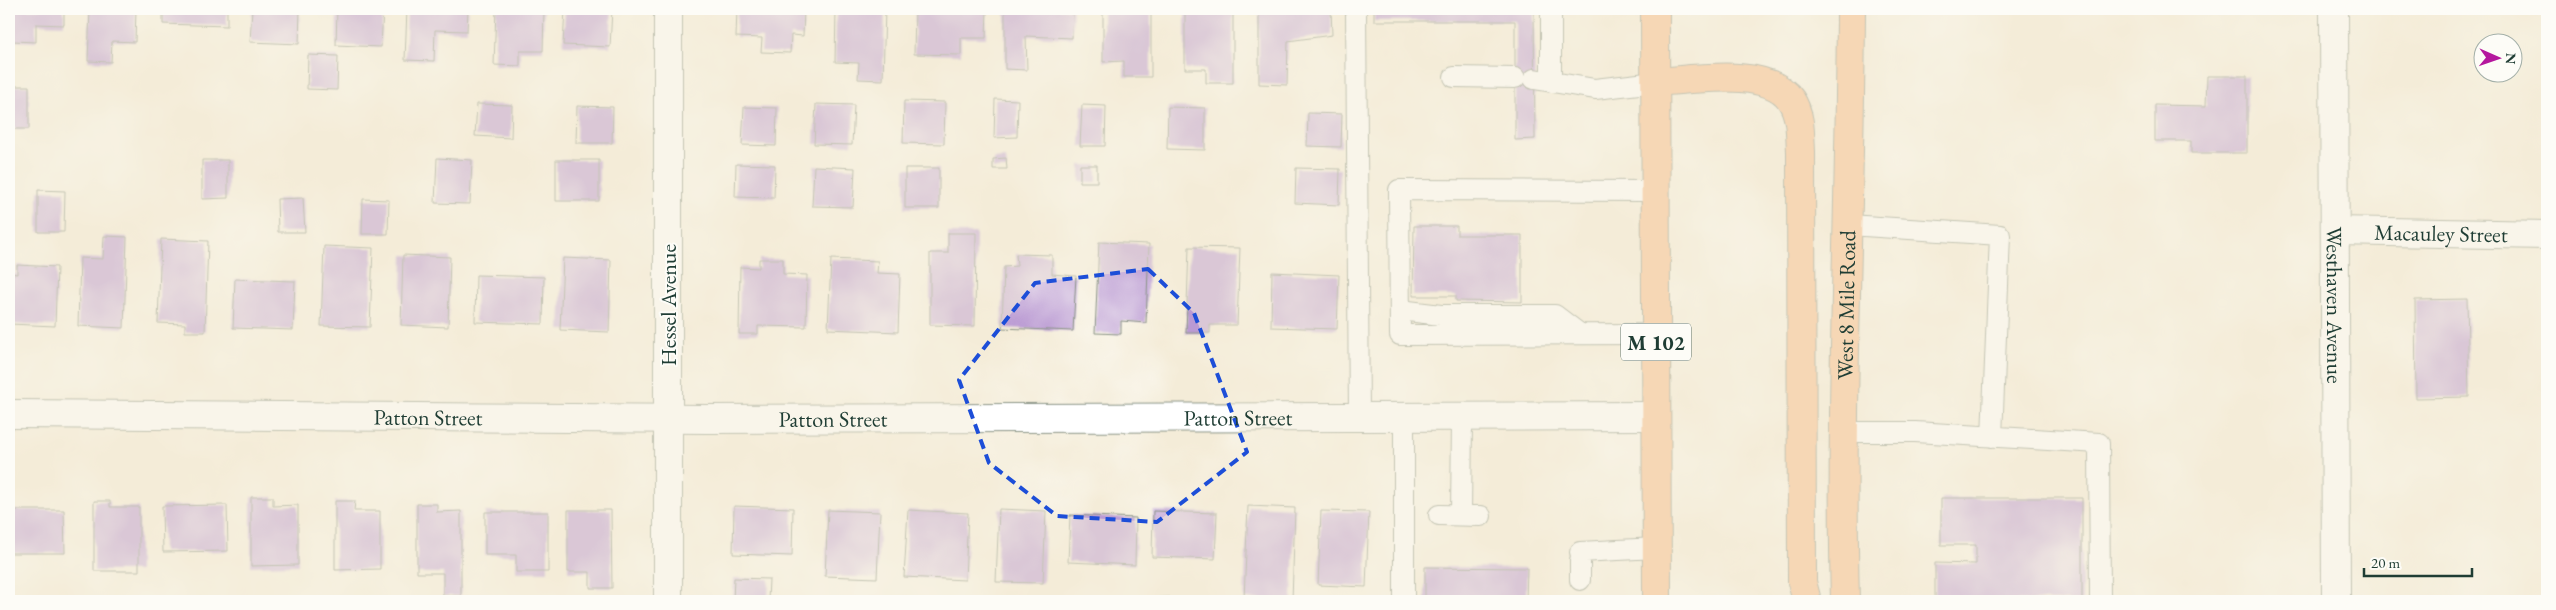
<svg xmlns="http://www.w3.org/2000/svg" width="2556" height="610" font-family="'EB Garamond',serif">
<rect width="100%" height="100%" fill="#fdfcf7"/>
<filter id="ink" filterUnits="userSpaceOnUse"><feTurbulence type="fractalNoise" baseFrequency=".02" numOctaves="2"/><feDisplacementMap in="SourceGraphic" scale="10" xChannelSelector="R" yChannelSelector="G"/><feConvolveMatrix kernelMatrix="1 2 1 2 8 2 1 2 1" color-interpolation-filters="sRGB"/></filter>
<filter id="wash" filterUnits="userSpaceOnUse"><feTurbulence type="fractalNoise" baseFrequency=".0096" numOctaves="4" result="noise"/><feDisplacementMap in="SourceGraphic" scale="20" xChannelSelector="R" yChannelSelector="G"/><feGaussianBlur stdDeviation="1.12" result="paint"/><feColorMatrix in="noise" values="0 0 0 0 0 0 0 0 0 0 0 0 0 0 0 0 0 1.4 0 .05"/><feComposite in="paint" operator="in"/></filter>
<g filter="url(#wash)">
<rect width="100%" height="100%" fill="#f4ecd8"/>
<g id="blocks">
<path fill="#ba9ad3" d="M9 9H64V25L36 24V42L12 41 13 23H9Z
M90 9H136L135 42 112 41 111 62 88 61Z
M163 9H227V26L163 24Z
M252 9H300L299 44 250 42Z
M337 9H383L381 47 336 45Z
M407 9H468L467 31 435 30 434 61 405 60Z
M496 9H544L543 51H520V66L494 65Z
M565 9H612L610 47 563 45Z
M737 9H804L803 36 791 35 790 53 761 52 762 38 736 37Z
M836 9H885L883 80 858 79 859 63 835 62Z
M915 9H987L986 38H961V55L914 54Z
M1005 9H1073L1072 38 1026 36 1027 70 1005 69Z
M1103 9H1151V77H1124V61L1103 62Z
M1185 9H1233V83H1206V69H1185Z
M1259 9H1331L1332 35 1288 41 1287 85 1259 84Z
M1374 9H1534L1535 139 1515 140V21H1374Z
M308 55 338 56 337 90 307 89Z
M2207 76H2247V153H2191V141H2155V105L2206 106Z
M9 86H29V129H9Z
M995 99 1018 100 1017 137 994 138Z
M904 101 945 102 944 144 903 143Z
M477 104 512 105 511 138 475 136Z
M816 104 854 105 852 145 814 144Z
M1082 105 1106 106 1105 146H1080Z
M577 106 613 107 612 143H576Z
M744 107 777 108 776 146 742 145Z
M1168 107 1205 108V150L1167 149Z
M1308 113 1342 114 1341 147 1307 146Z
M437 158 472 160 470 204 435 203Z
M1006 158 1007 169H993V159Z
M202 160H228V198L202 199Z
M556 160H599V201H556Z
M736 164 775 165 774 198 735 197Z
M1080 165H1097V182H1080Z
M814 166 855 168 853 207 812 206Z
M905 168H939V208H905Z
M1296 168 1340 169 1339 205 1295 203Z
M38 190 65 191 64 232H38Z
M303 198 305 232H278L277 199Z
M363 199 389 200 388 234H362Z
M1414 226H1457V235H1522V302L1456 301V296H1413Z
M948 233H976L975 326 930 325V253H948Z
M104 236 127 237 124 328 78 326 80 258 103 259Z
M161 239 208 241 205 332H185V324L158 323Z
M1099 242 1149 244 1146 323 1121 321V334L1095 333Z
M324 246 373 248 370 327 321 326Z
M1189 247 1240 248 1237 325H1210V333H1186Z
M1016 254 1052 255V274L1076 276 1073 331 1002 328 1004 267 1017 266Z
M403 255 450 257 448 327 401 325Z
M563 258 611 260 609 332 560 330Z
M759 259H783V274L807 275 806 327 758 326V334H739L740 267 759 268Z
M831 259 878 261 877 273 900 274 898 332 828 329Z
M17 265 57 267 55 326 9 324V273L17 274Z
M1272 272 1339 275 1337 329 1271 327Z
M476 275 544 277 543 324 475 322Z
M235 279 295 281 293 330 233 328Z
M2467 299 2469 397 2416 398 2415 300Z
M251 497H273V506L298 505V565L251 566Z
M1941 498H2082V601H1935V563L1976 564V545H1941Z
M94 501H110V507H139V571H94Z
M335 501H355L354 511H380V569L335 570Z
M417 504H437V512L461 511V596H443V573H417Z
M227 505 228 551 163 552 162 506Z
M734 506 793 508 792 556 733 554Z
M1248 506 1295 508 1292 601 1244 599Z
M999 509 1046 511 1043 583 996 582Z
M9 510H64L65 553H9Z
M568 510H611L612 588H590V572H568Z
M828 510 880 512 877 578 825 576Z
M908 510 968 513 965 580 904 577Z
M1153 511 1217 513 1215 559 1152 557Z
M1321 511 1369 512 1366 587 1318 585Z
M485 512H548V572H516V555H485Z
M1070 515 1136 518 1135 565 1068 562Z
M1425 567 1527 568 1526 601H1425Z
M734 578 769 579 768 601H733Z
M1170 597V601H1142V598Z
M1064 598H1084V601H1064Z"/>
</g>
</g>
<g filter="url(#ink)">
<use href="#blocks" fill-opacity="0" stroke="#8a9486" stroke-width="1"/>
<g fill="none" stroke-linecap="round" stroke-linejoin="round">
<g stroke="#8a9486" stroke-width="22">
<path id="lane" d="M1356 9 1359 418
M1454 77 1515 78
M1534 79 1595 89 1656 82
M1551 82V9
M1849 225 2000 235 1992 437
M1400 310 1441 315H1555L1580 334
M1656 334 1400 335 1399 190 1656 191
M1844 432H1915L2099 443 2100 601
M1439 515 1481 516
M1461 515 1462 418
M1580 552 1656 548
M1580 560V580
M1404 601V418"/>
</g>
<g stroke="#8a9486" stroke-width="30">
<g id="street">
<path id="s1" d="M2334 9 2336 601"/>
<path id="s2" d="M2335 231 2547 235"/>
<path id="s3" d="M9 414 708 419 1656 416"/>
<path d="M668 601V9"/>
</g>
</g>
<g stroke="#8a9486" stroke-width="30">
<g id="highway">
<path d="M1655 9 1657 601"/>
<path d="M1656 82C1692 80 1769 66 1791 100 1801 115 1800 135 1801 152L1802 582 1807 601"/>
<path id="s4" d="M1845 601C1840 404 1850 206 1851 9"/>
</g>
</g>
<use href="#lane" stroke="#fff" stroke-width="20"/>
<use href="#street" stroke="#fff" stroke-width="28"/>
<use href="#highway" stroke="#f9bc8a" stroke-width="28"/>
</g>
</g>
<path d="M0 0H2556V610H0ZM1148 269 1194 313 1247 452 1157 522 1057 516 989 463 959 380 1035 283Z" fill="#f4ecd8" fill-opacity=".55" fill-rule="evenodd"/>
<path fill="none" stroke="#1d4ed8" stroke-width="4" stroke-dasharray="10 6" stroke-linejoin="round" d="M1148 269 1194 313 1247 452 1157 522 1057 516 989 463 959 380 1035 283Z"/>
<g text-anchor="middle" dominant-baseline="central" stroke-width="4" stroke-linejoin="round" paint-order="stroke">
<rect fill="#fdfcf7" stroke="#62766e" stroke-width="1" x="1621" y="323.5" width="70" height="37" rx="4"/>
<g font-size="21" font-weight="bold" fill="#1f3d34">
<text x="1656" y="342">M 102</text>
</g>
<g font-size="22" fill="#1f3d34" stroke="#fdfcf7">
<text stroke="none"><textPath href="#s2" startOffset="106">Macauley Street</textPath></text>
<text transform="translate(668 305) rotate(-90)">Hessel Avenue</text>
<text stroke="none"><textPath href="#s4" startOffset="296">West 8 Mile Road</textPath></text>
<text stroke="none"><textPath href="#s1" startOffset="296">Westhaven Avenue</textPath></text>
<text stroke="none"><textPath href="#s3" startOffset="419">Patton Street</textPath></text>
<text stroke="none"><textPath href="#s3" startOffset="1229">Patton Street</textPath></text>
<text stroke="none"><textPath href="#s3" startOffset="824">Patton Street</textPath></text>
</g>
</g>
<rect width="2556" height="610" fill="none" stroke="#fdfcf7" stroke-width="30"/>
<g transform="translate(2498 58) rotate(92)"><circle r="24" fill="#fdfcf7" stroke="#a4b0a9"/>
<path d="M0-4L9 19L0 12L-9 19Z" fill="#b5179e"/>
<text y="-8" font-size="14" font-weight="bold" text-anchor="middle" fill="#1f3d34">N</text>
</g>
<path d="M2364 568v8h108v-8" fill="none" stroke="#1f3d34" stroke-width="2.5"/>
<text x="2371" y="568" font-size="15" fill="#1f3d34" stroke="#fdfcf7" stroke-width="4" paint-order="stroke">20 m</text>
</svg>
